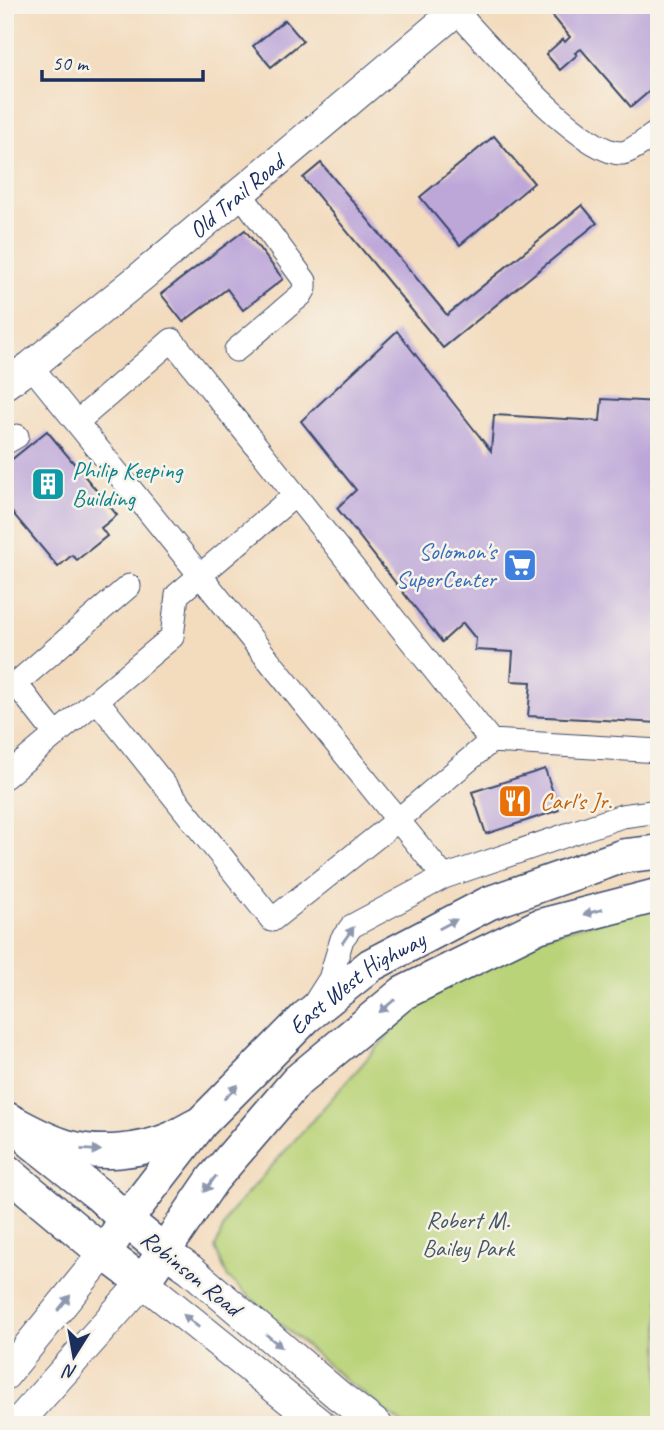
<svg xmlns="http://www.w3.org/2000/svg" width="664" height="1430" font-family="Caveat,sans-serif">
<rect width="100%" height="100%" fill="#f7f3e8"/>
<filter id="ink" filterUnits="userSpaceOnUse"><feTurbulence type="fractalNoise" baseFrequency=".0143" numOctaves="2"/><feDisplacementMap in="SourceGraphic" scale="14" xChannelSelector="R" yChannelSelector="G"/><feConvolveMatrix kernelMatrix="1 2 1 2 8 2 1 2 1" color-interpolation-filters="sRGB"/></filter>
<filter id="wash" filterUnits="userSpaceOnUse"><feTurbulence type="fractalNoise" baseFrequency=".00686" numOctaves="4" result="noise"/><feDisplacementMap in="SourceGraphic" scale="28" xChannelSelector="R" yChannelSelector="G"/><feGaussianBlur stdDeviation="1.57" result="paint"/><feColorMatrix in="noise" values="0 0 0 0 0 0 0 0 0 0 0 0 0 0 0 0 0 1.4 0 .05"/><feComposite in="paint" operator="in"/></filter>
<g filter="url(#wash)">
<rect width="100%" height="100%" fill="#f3dbbe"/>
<path fill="#b9d378" stroke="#6a816b" stroke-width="2" d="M659 906V1425H404L343 1378 228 1278 215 1248 229 1214 414 1006 464 973 534 938Z"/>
<g id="blocks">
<path fill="#bda7d9" d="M561 5H652L659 13V83L631 107 581 49 575 53 577 55 560 70 546 54 563 39 565 42 570 37 551 14Z
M285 20 303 41 271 67 253 46Z
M494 136 534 183 460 245 420 197Z
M321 163 447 315 582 205 597 223 443 348 303 178Z
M245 230 283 279 243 310 227 289 183 322 161 294Z
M397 331 491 451 494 415 600 421 602 399 659 402V723L528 716 531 682 511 681 513 652 475 650 476 639 463 623 442 642 337 508 356 490 301 421Z
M47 431 117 515 101 528 107 536 77 560 72 555 58 567 5 504V465Z
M545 769 559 810 486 834 472 792Z"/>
</g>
</g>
<g filter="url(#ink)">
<use href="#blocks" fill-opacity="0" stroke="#3b496c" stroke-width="2"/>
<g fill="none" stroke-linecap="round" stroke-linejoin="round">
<g stroke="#3b496c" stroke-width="25">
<path id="minor" d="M456 11C486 43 580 154 622 153 631 152 650 137 659 131
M236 350 301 295 305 288V281L240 193
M31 366 444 877
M77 422 172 340 491 741
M5 443 17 436
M16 684 56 735
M5 693 129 586
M97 700 272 920 398 820 491 741 659 751
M5 777 172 637 177 595 295 495
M316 1001 330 979 342 939 352 926 444 877 622 816 659 811"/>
</g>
<g stroke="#3b496c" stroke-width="32">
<g id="major">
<path id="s1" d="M5 384 31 366 142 276 463 5"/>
<path d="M164 1251 190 1269 338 1395 377 1425"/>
<path d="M5 1375 104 1253"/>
<path d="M16 1425 143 1282 321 1425"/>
</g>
</g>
<g stroke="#3b496c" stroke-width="36">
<g id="highway">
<path d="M5 1118C24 1128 44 1140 65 1146 98 1156 141 1152 173 1138 181 1134 189 1129 197 1125"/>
<path d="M32 1142 99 1195 126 1220 164 1251"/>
<path d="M5 1170 104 1253 143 1282 213 1179 297 1081 403 993 539 926 659 895"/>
<path id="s2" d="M104 1253 126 1220 202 1122 306 1017 371 965 489 903 623 856 659 852"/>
</g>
</g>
<use href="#minor" stroke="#fff" stroke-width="23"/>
<use href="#major" stroke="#fff" stroke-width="30"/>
<use href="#highway" stroke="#fff" stroke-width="33"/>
</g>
<defs><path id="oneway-solid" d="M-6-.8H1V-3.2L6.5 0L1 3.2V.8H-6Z" transform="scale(1.75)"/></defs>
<g fill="#8d97ae">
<use href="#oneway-solid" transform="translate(593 912) rotate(165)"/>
<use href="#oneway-solid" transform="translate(448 924) rotate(-28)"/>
<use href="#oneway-solid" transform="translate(348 935) rotate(-55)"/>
<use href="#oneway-solid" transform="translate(387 1006) rotate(140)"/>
<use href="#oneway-solid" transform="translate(231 1092) rotate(-46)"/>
<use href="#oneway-solid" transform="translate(91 1150) rotate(3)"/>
<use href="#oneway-solid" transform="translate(210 1184) rotate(126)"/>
<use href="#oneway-solid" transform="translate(64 1303) rotate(-51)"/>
<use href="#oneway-solid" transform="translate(191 1321) rotate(-141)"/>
<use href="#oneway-solid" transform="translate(274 1341) rotate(40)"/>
</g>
</g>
<defs>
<g id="building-square" transform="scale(1.75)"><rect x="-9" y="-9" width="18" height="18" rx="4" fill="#0f9aa8" stroke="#f7f3e8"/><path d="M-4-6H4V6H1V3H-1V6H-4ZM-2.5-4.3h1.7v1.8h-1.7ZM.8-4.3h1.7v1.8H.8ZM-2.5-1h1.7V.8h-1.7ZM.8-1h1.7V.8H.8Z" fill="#fff"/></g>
<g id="supermarket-square" transform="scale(1.75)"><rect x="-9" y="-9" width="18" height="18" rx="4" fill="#3f7fe0" stroke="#f7f3e8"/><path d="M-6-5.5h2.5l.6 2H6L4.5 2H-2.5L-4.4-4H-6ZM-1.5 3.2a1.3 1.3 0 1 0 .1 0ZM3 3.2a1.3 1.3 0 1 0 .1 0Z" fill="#fff"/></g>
<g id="restaurant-square" transform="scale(1.75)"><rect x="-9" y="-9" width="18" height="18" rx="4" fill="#e8710a" stroke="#f7f3e8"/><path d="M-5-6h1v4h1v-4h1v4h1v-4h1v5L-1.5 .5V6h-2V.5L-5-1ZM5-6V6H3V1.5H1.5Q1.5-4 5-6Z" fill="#fff"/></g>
</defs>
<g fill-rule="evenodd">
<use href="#building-square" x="48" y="484"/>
<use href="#supermarket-square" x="520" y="565"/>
<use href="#restaurant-square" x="515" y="801"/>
</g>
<g text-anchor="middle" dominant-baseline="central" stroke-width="5" stroke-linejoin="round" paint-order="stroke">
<g font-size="24" fill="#1b2f5e" stroke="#f7f3e8">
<text stroke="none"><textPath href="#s1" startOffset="298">Old Trail Road</textPath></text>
<text stroke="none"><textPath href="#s2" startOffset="373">East West Highway</textPath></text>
<text transform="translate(191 1273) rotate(39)">Robinson Road</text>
</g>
<g font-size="24" fill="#0d838f" stroke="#f7f3e8" text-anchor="start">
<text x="72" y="470">Philip Keeping<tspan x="72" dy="28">Building</tspan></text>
</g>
<g font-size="24" fill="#366cbe" stroke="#f7f3e8" text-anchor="end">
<text x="496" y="551">Solomon's<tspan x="496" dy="28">SuperCenter</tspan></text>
</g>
<g font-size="24" fill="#c56008" stroke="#f7f3e8" text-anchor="start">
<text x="540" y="801">Carl's Jr.</text>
</g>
<g font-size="24" fill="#425864" stroke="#f7f3e8">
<text x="468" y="1220">Robert M.<tspan x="468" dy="28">Bailey Park</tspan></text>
</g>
</g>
<rect width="664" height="1430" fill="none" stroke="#f7f3e8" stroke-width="28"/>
<g transform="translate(74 1356) rotate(191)" stroke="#f7f3e8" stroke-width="5" paint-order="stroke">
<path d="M0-5L12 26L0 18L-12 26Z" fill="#1b2f5e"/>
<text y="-10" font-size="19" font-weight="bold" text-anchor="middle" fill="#1b2f5e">N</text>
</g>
<path d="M42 70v10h161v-10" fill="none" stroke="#1b2f5e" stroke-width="3.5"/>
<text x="52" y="70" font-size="21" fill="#1b2f5e" stroke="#f7f3e8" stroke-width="5" paint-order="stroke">50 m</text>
</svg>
